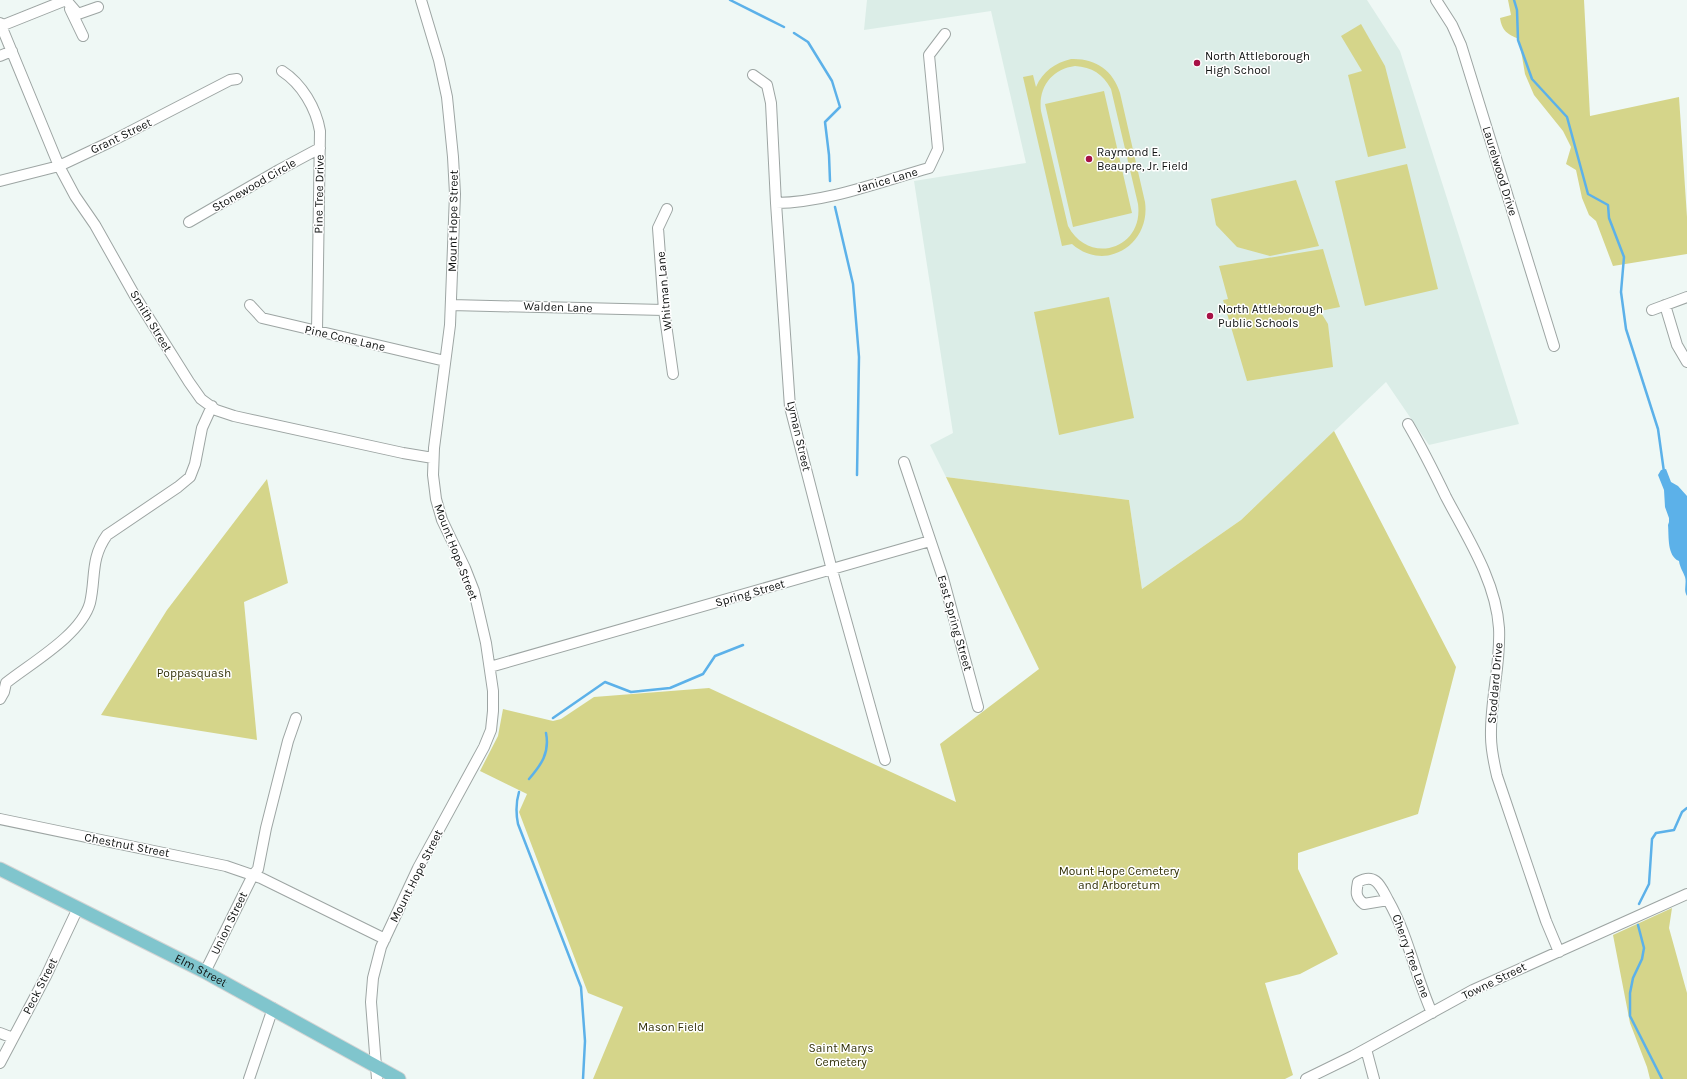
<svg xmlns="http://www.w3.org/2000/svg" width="1687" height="1079" font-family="Karla,sans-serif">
<rect width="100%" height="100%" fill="#eff8f5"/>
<path fill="#dbede7" d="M867 0H1367L1400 51 1519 424 1429 445 1386 382 1241 520 1142 589 1129 500 946 477 930 445 953 433 914 181 1026 163 991 11 864 30Z"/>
<path fill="#d5d58a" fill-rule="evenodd" d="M1508 0H1584L1590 116 1679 97 1687 217V254L1613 266 1596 221 1589 215 1582 198 1576 170 1566 164 1571 147 1563 131 1534 95 1525 74 1519 39C1507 34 1502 31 1500 18L1511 15Z
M1361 24 1385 66 1406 148 1368 157 1348 75 1362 71 1341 36Z
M1071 59C1095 58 1113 70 1120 93L1145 202C1151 245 1105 273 1072 244L1062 246 1023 77 1033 75 1036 87C1043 71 1055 63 1071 59ZM1075 66C1092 67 1103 74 1111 89L1138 204C1144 249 1089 266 1068 226L1041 111C1038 87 1052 69 1075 66Z
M1104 91 1132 213 1073 227 1045 104Z
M1407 164 1438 289 1365 306 1335 181Z
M1296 180 1319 246 1270 256 1237 247 1216 225 1211 199Z
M1323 249 1340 307 1320 311 1328 324 1333 367 1247 381 1223 300 1228 299 1219 266Z
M1109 297 1134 418 1059 435 1034 312Z
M1334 431 1456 667 1418 814 1298 853V869L1338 954 1300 974 1265 983 1293 1075 1285 1079H593L623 1007 588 993 519 812 527 794 480 771 498 736 503 709 553 721 561 719 594 697 709 688 956 802 940 744 1039 669 946 477 1129 500 1142 589 1241 520Z
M267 479 288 583 244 602 257 740 101 715 167 610Z
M1672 908 1669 928 1687 993V1079H1650L1647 1067 1630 1023 1613 935Z"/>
<path fill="#5cb1e9" d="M1666 469 1671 482 1678 486 1687 496V596C1683 590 1687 584 1685 577 1683 571 1680 568 1679 561 1667 556 1669 537 1668 525L1669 522V518L1665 507 1664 490 1658 475 1661 470Z"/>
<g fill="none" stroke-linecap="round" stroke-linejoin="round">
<path stroke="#5cb1e9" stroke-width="2.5" d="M730 0 784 27
M1514 0 1517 10 1518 40 1532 79 1567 117 1588 194 1608 205 1609 218 1624 257 1621 292 1626 329 1658 429 1664 472
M794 33 808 42 832 81 840 107 825 122 829 155 830 181
M835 207 853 284 859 357 857 475
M553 718 605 682 631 692 670 688 703 674 715 656 743 645
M529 779C541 765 550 753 546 733
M519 792C516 802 516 814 518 824L581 987 585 1041 583 1079
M1639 904 1649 884 1652 839 1656 833 1674 830 1682 812 1687 808
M1638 925 1644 948 1642 959 1633 978 1630 993V1016L1662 1079"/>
<g stroke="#9da5a3" stroke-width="12">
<path id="minor" d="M1436 0 1452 25 1461 45 1554 346
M70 9 83 36
M0 23 59 166 75 196 95 225 135 296 189 382 201 399 216 410 234 416 403 453 433 458
M1 26 66 0 78 14 98 7
M0 56 12 51
M282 71C302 84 316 108 320 131L317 331
M753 75 767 85 771 103 776 203 790 407 832 570 885 760
M0 181 59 166 108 143 230 80 237 79
M776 203C828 202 879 182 929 168L938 149 929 55 945 34
M667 209 658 228 664 310 673 374
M189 222 279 170 320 148
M250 305 262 318 445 361
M451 305 664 310
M1665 305 1677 345 1687 362
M1652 310 1687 297
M1408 424C1422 448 1434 472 1446 497 1467 537 1496 581 1499 628 1501 664 1490 700 1491 737 1491 750 1494 763 1497 776L1546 921 1559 952
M904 462 943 578 978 707
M490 667 930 541
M0 699 4 692 6 683C31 663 81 635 90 603 96 577 90 559 107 535L178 487 190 477 195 464 202 428 212 406
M0 819 226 866 261 878 385 939
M1388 900C1381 887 1376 872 1358 882 1356 892 1355 897 1364 904L1388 900C1409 937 1415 975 1432 1013
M205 972 253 875 258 869 266 828 288 741 296 718
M0 1033 13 1038
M1366 1049 1374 1079
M0 1063 46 976 78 908
M249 1079 273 1008
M377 1079 371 1002 373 978 381 947 418 868 484 747 491 730 493 711V691L486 643 474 591 465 568 442 520 436 499 433 475 434 448 450 325 455 194 453 157 447 97 439 60 421 0
M1306 1079 1353 1056 1473 990 1687 894"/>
</g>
<g stroke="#d4d4d4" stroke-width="15">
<g id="major">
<path id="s1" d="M0 869 205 972 399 1079"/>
</g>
</g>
<use href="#minor" stroke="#fff" stroke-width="10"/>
<use href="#major" stroke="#80c5cd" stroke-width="13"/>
</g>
<g fill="#a71146" stroke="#fff" stroke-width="1.5">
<circle cx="1197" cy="63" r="4"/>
<circle cx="1089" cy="159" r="4"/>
<circle cx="1210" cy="316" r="4"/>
</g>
<g text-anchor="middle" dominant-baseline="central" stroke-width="3" stroke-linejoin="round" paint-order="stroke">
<g font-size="12" fill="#0f1211" stroke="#fff" text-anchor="start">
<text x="1205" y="56">North Attleborough<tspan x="1205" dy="14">High School</tspan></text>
<text x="1097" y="152">Raymond E.<tspan x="1097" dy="14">Beaupre, Jr. Field</tspan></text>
<text x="1218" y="309">North Attleborough<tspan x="1218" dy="14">Public Schools</tspan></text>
</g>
<g font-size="12" fill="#0f1211" stroke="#fff">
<text transform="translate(121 136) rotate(-26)">Grant Street</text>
<text transform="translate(1500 171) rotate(73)">Laurelwood Drive</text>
<text transform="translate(887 180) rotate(-16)">Janice Lane</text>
<text transform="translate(254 185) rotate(-30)">Stonewood Circle</text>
<text transform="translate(319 194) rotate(-89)">Pine Tree Drive</text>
<text transform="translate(453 221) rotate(-89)">Mount Hope Street</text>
<text transform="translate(664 291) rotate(-95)">Whitman Lane</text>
<text transform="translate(558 307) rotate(2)">Walden Lane</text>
<text transform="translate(151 321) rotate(59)">Smith Street</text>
<text transform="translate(345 338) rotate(13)">Pine Cone Lane</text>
<text transform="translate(799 436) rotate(77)">Lyman Street</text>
<text transform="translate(456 552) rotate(69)">Mount Hope Street</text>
<text transform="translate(750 593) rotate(-16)">Spring Street</text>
<text transform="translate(955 623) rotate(74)">East Spring Street</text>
<text transform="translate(1495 683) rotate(-85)">Stoddard Drive</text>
<text transform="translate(127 845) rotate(11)">Chestnut Street</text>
<text transform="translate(416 876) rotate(-63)">Mount Hope Street</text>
<text transform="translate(229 923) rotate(-64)">Union Street</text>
<text transform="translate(1411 956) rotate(70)">Cherry Tree Lane</text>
<text stroke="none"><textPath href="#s1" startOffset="225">Elm Street</textPath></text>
<text transform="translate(1494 981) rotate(-26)">Towne Street</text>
<text transform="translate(40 986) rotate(-63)">Peck Street</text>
</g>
<g font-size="12" fill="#323108" stroke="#fff">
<text x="194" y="673">Poppasquash</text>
<text x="1119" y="871">Mount Hope Cemetery<tspan x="1119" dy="14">and Arboretum</tspan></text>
<text x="671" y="1027">Mason Field</text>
<text x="841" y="1048">Saint Marys<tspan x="841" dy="14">Cemetery</tspan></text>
</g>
</g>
</svg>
